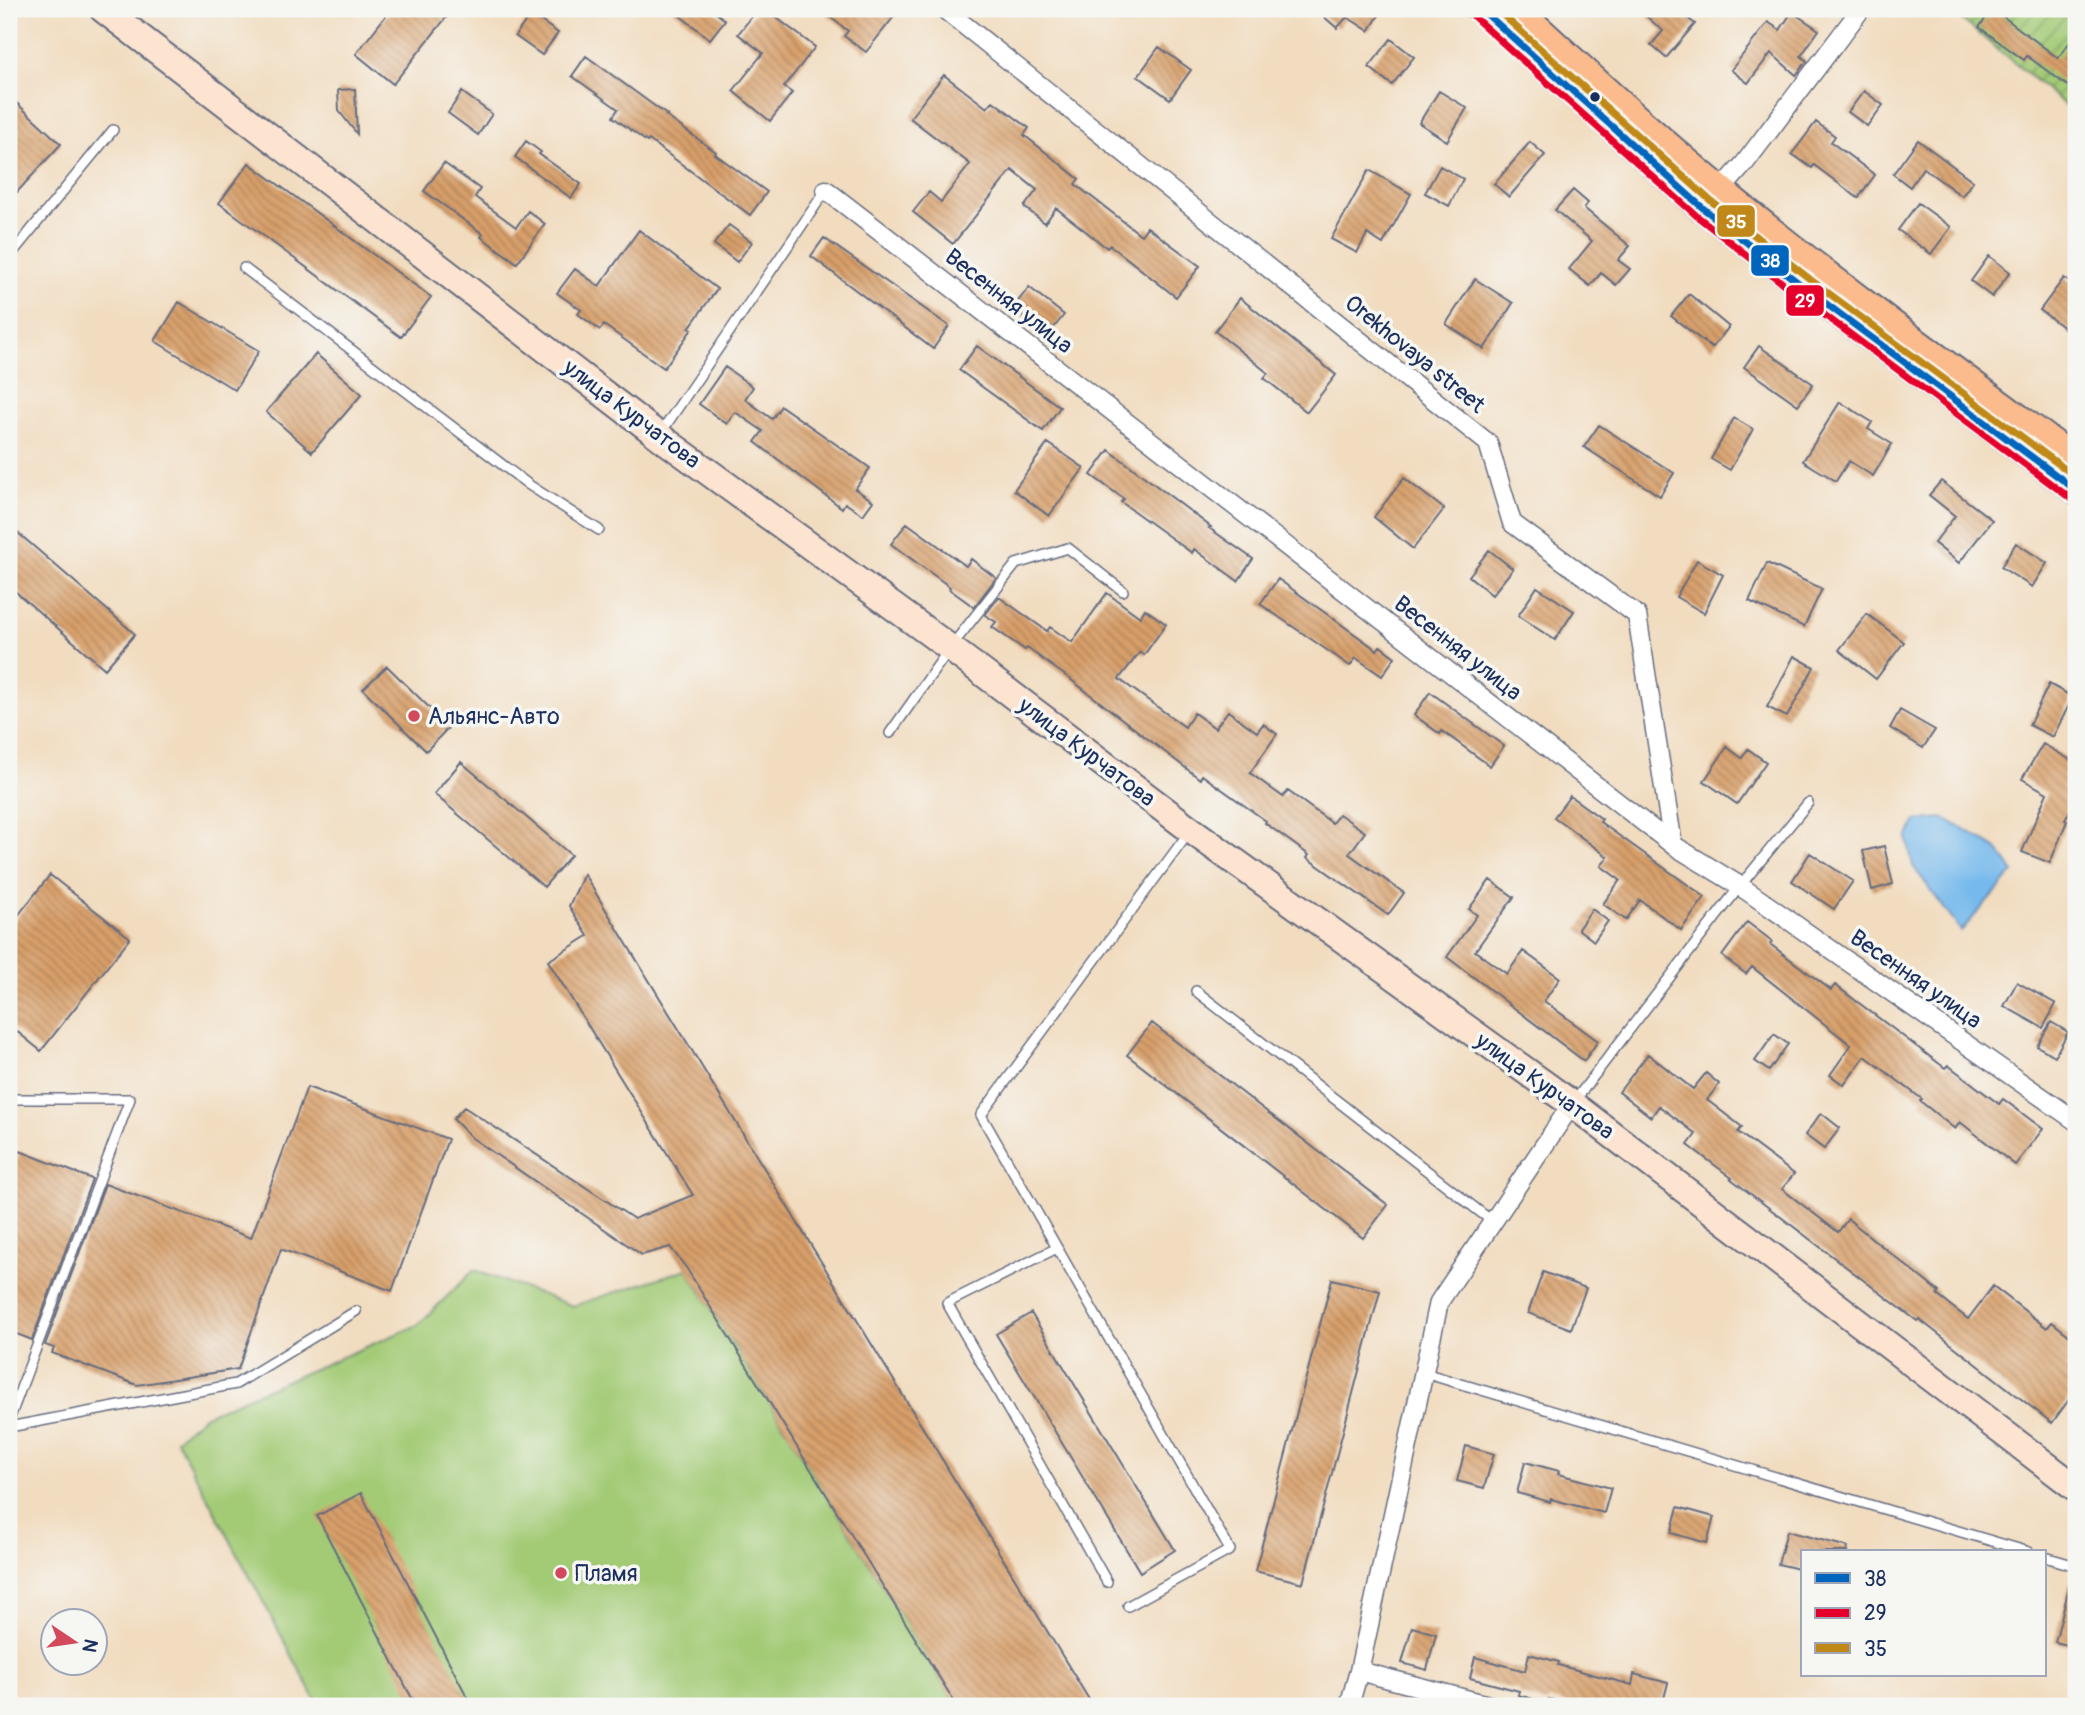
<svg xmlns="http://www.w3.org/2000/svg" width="2085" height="1715" font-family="Pangolin,sans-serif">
<defs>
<pattern id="garden-furrows" width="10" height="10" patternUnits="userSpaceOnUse" patternTransform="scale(1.75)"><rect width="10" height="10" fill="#a3cb76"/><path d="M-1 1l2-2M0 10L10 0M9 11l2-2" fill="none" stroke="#84a564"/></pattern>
<pattern id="building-back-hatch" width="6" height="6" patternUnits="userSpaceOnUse" patternTransform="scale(1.75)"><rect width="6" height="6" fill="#d89f69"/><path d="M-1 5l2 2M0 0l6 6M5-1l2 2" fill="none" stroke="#ae825a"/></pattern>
</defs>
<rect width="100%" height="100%" fill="#f6f6f2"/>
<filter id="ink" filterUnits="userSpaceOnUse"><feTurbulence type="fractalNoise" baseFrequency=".0143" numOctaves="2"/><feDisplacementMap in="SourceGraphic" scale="14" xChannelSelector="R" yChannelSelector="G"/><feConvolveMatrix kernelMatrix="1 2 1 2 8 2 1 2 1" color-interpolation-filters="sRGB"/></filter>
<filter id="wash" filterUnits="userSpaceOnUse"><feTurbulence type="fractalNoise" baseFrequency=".00686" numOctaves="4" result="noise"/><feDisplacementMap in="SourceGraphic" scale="28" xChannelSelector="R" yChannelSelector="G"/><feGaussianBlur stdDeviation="1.57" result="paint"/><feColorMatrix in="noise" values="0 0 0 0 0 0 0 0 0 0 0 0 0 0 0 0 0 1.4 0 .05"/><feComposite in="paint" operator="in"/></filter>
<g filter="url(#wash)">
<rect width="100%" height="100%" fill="#f1dcbf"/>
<path fill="url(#garden-furrows)" stroke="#5f7d6a" stroke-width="2" d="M1956 9H2076V114L1954 13Z"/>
<path fill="#a3cb76" stroke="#5f7d6a" stroke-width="2" d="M687 1269 957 1706H319L176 1439 205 1415 418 1325 474 1270 573 1306Z"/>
<path fill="#76b9ec" stroke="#4874a5" stroke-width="2" d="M1942 818 1966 830 1996 848 2014 872 1961 931 1913 866 1907 838 1916 821Z"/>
<g id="blocks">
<path fill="url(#building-back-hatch)" d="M391 9H453L393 84 356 54Z
M671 9H711L725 20 710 39Z
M758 9H765L815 47 784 87 792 93 770 121 733 91 763 53 738 34Z
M820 9H900L866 52 844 36 848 31Z
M1315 9H1383L1369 31 1347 17 1337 28Z
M1638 9H1676L1695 24 1666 58 1651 45 1663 31Z
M1993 9 2058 58 2076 34V92L2027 56 2024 60 1979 27Z
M1792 12 1819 30 1801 56 1807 61 1796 75 1771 53 1748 83 1731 70 1768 22 1780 30Z
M531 14 558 33 542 55 515 36Z
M1391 39 1414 57 1392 85 1369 67Z
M1159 47 1191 70 1170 99 1138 76Z
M586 56 667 115 666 116 716 152 715 154 767 192 750 215 649 140 647 142 613 117 618 109 572 76Z
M944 75 987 108 993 101 1029 128 1024 135 1079 179 1075 184 1141 235 1147 227 1200 266 1176 297 1110 245 1107 248 1056 208 1045 223 1024 207 1037 190 1012 170 953 244 913 212 929 192 941 202 970 164 910 118Z
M355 89 357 134 339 111 338 90Z
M1439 91 1467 108 1447 141 1419 123Z
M1864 91 1883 105 1867 126 1848 112Z
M462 92 492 114 478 135 448 113Z
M9 96 61 144 9 201Z
M1816 122 1835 136 1831 142 1875 175 1858 198 1814 165 1812 168 1792 154Z
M1918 140 1973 181 1962 196 1923 168 1910 187 1893 174Z
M526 141 541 152 539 154 581 184 571 198 515 157Z
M1530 142 1545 155 1509 197 1494 184Z
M249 163 431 297 401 337 219 203Z
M444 163 480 189 475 197 516 227 528 211 545 224 517 263 481 237 483 234 424 191Z
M1440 166 1463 179 1449 206 1425 193Z
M1369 170 1411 194 1383 244 1367 234 1357 253 1331 239Z
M1573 190 1588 203 1584 208 1630 246 1618 260 1630 269 1616 285 1601 273 1590 286 1569 269 1592 241 1555 210Z
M1918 203 1951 227 1931 254 1898 230Z
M729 225 752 242 737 262 714 244Z
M639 230 717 289 689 328 692 329 664 368 604 325 600 330 578 314 581 310 557 293 575 269 599 286Z
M824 238 949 326 933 349 811 256Z
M1989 256 2010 272 1992 297 1971 281Z
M2064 278 2076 287V337L2040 310Z
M1475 279 1513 303 1484 349 1446 324Z
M1029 287 1064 315 1048 335 1013 308Z
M1689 294 1729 327 1712 348 1671 316Z
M1240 298 1336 375 1307 412 1264 378 1268 373 1215 331Z
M179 302 259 351 235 390 155 341Z
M977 346 1060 407 1043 431 959 370Z
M1759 346 1813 384 1798 405 1744 367Z
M316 354 362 394 312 452 266 412Z
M725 367 753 387 745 399 772 419 781 406 870 468 855 489 873 501 863 515 845 503 842 508 755 442 763 431 735 412 727 424 699 404Z
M1840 402 1872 422 1868 429 1892 444 1873 476 1849 461 1836 481 1803 461Z
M1734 418 1753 429 1730 470 1711 459Z
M1599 425 1674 473 1660 496 1584 447Z
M1048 443 1084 468 1049 516 1014 490Z
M1109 450 1211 527 1209 528 1253 559 1238 581 1194 549 1192 553 1171 538 1121 502 1124 499 1091 475Z
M1404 478 1444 509 1413 549 1374 517Z
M1941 481 1992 520 1959 563 1934 543 1955 516 1929 495Z
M907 523 966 566 971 559 996 578 974 607 949 589 950 587 891 544Z
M9 525 135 634 105 669 9 586Z
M2016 543 2047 563 2032 587 2001 567Z
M1489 550 1513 569 1492 595 1469 576Z
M1697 560 1723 575 1704 613 1676 597Z
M1767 563 1822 589 1804 627 1749 601Z
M1278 579 1377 650 1380 646 1395 657 1382 676 1356 658 1350 666 1260 604Z
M1537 587 1574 611 1555 640 1518 616Z
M1107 593 1140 617 1145 609 1166 624 1144 655 1140 652 1119 679 1185 727 1194 713 1215 728 1228 711 1257 732 1263 724 1277 734 1250 773 1283 797 1288 791 1332 823 1339 814 1365 832 1349 854 1404 893 1388 915 1307 858 1309 855 1265 823 1266 821 1202 775 1200 779 1070 679 1027 648 1025 650 992 627 996 622 985 615 999 597 1047 631 1050 627 1072 642Z
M1867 614 1904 642 1876 679 1839 650Z
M1794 656 1814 667 1787 717 1767 707Z
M387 666 449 727 426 751 363 689Z
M2049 684 2073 697 2053 737 2029 725Z
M1430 692 1504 746 1490 766 1442 731 1440 734 1414 715Z
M1900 710 1935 730 1923 748 1890 728Z
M2043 744 2076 763V800L2065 820 2067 821 2050 863 2022 852 2047 793 2022 779Z
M1727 747 1742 758 1748 749 1766 762 1737 804 1704 781Z
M461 762 571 855 544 887 434 794Z
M1570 796 1602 819 1600 822 1705 897 1681 930 1640 900 1626 920 1603 904 1620 880 1601 866 1608 857 1554 817Z
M1884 846 1893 884 1872 890 1863 851Z
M1810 853 1853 881 1834 909 1792 881Z
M584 874 825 1268 1093 1706H957L687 1269 670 1247 642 1255 472 1138 453 1119 464 1107 634 1219 693 1195 548 961 588 936 569 906Z
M50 875 130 938 41 1051 9 1025V927Z
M1490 880 1514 897 1475 951 1507 974 1523 951 1560 978 1544 1001 1598 1041 1584 1061 1447 957 1477 915 1469 909Z
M1592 909 1608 921 1594 941 1578 929Z
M1747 922 1772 941 1770 944 1831 990 1835 985 1945 1068 1948 1065 1999 1104 2003 1099 2043 1129 2015 1165 1960 1122 1955 1129 1920 1101 1922 1099 1865 1056 1844 1085 1830 1075 1851 1045 1752 967 1746 974 1722 956Z
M2017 982 2056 1004 2043 1028 2004 1006Z
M2051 1022 2068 1032 2055 1056 2037 1046Z
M1152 1023 1388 1205 1363 1238 1127 1055Z
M1774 1034 1788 1044 1769 1071 1755 1061Z
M1648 1054 1693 1089 1706 1073 1719 1084 1707 1100 1742 1127 1738 1132 1794 1174 1782 1189 1838 1232 1848 1219 1939 1292 1937 1295 1968 1319 1993 1286 2047 1328 2052 1322 2076 1341V1390L2052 1423 1919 1319 1917 1321 1731 1179 1732 1178 1688 1145 1696 1134 1659 1106 1651 1117 1619 1092Z
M307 1087 448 1139 392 1291 281 1249 238 1369 137 1385 52 1353 54 1348 45 1345 105 1184 251 1238Z
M1821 1113 1840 1128 1824 1149 1805 1135Z
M20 1151 92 1179 32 1340 9 1331V1180Z
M1543 1272 1586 1288 1571 1329 1528 1313Z
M1332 1279 1380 1291 1303 1583 1255 1571Z
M1031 1313 1175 1550 1140 1572 996 1334Z
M1466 1446 1494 1454 1484 1488 1457 1481Z
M1525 1462 1559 1471 1558 1474 1611 1488 1604 1513 1551 1499 1550 1502 1517 1493Z
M361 1493 472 1706H416L317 1516Z
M1678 1507 1714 1517 1707 1543 1671 1533Z
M1787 1531 1848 1547 1847 1552H1803V1570L1778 1564Z
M2070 1584 2076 1585V1647L2055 1642Z
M1412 1627 1436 1634 1427 1670 1402 1663Z
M1529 1654 1559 1662 1558 1665 1632 1685 1634 1674 1668 1683 1662 1706H1575L1549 1699 1548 1703 1518 1695 1519 1691 1470 1678 1475 1657 1525 1671Z"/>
</g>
</g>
<g filter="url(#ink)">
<use href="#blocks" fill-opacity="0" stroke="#666c80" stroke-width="2"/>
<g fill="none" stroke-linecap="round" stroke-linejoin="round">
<g stroke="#666c80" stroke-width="12">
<path id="lane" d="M9 257 113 130
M244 268 529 485 599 530
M660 434 826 190
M890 733 950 648 1016 564 1068 548 1123 591
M1196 991 1493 1222
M9 1099H130L9 1420
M1573 1103 1740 886 1808 803
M1057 1248 947 1303 1107 1582
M1424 1373 2029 1552
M9 1427 236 1384 356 1311
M2045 1557 2076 1566
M1128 1606 1230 1550 981 1115 1190 831"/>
</g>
<g stroke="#666c80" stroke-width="21">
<path id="street" d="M944 9 1488 443 1512 523 1637 615 1673 845
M826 190 1673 845 1740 886 2076 1121
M1720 191 1744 164 1861 9
M1359 1671 1492 1706
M1349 1706 1359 1671 1439 1302 1572 1104"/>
</g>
<g stroke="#666c80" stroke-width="30">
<path id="secondary" d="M103 9 659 436 950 648 1191 830 1572 1104 2076 1488"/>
</g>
<g stroke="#666c80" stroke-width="32">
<path id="primary" d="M1481 9 1704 209 1805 288 2076 490
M1516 9C1583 71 1651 134 1722 192 1836 286 1957 373 2076 461"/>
</g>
<use href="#lane" stroke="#fff" stroke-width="9"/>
<use href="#street" stroke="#fff" stroke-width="18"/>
<use href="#secondary" stroke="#fde4d1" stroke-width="26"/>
<use href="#primary" stroke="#fbbb8c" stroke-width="28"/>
<g stroke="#f6f6f2" stroke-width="12">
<path id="bus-1" d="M1481 9 1704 209 1805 288 2076 490"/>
</g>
<g stroke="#f6f6f2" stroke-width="12">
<path id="bus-2" d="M1474 17 1698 217 1799 296 2070 498"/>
</g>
<g stroke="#f6f6f2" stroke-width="12">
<path id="bus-3" d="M1496 9 1711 201 1811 280 2076 477"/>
</g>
<use href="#bus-1" stroke="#0065bd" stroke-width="7"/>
<use href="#bus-2" stroke="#e4002b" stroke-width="7"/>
<use href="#bus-3" stroke="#c08818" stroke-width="7"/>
</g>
</g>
<circle fill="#1b2f5e" stroke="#f6f6f2" stroke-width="2.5" cx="1595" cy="97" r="6"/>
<g fill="#d1495b" stroke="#f6f6f2" stroke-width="2.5">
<circle cx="414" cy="716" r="7"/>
<circle cx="561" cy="1573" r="7"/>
</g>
<g text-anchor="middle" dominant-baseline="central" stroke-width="7" stroke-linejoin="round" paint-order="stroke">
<g font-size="23" fill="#1b2f5e" stroke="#f6f6f2">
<text transform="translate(1009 301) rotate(38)">Весенняя улица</text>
<text transform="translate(1415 354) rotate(39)">Orekhovaya street</text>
<text transform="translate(632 414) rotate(37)">улица Курчатова</text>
<text transform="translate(1458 648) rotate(38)">Весенняя улица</text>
<text transform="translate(1087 752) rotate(37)">улица Курчатова</text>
<text transform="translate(1916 979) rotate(35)">Весенняя улица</text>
<text transform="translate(1545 1086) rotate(36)">улица Курчатова</text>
</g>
<g font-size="23" fill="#1b2f5e" stroke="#f6f6f2" text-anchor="start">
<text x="428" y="716">Альянс-Авто</text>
<text x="575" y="1573">Пламя</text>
</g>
</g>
<g stroke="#f6f6f2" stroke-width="2.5">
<rect x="1716" y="204" width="40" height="34" rx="7" fill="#c08818"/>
<rect x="1750" y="244" width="40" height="33" rx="7" fill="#0065bd"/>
<rect x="1785" y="284" width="40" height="33" rx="7" fill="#e4002b"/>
</g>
<g font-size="19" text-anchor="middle" font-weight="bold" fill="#fff">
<text x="1736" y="228">35</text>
<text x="1770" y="267">38</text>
<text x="1805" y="307">29</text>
</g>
<rect width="2085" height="1715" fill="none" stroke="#f6f6f2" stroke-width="35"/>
<rect x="1801" y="1550" width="245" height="126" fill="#f6f6f2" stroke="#9ea6b7" stroke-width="2"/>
<rect x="1815" y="1573" width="35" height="10" fill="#0065bd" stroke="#9ea6b7" stroke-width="2"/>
<text x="1864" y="1586" font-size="21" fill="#1b2f5e">38</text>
<rect x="1815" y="1608" width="35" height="10" fill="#e4002b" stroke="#9ea6b7" stroke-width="2"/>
<text x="1864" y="1620" font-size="21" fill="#1b2f5e">29</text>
<rect x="1815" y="1643" width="35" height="10" fill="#c08818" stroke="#9ea6b7" stroke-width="2"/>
<text x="1864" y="1656" font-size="21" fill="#1b2f5e">35</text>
<g transform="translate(74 1642) rotate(103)"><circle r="33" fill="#f6f6f2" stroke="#9ea6b7" stroke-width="2"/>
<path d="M0-5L12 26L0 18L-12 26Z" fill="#d1495b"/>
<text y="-10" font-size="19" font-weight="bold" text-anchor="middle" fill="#1b2f5e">N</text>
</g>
</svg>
